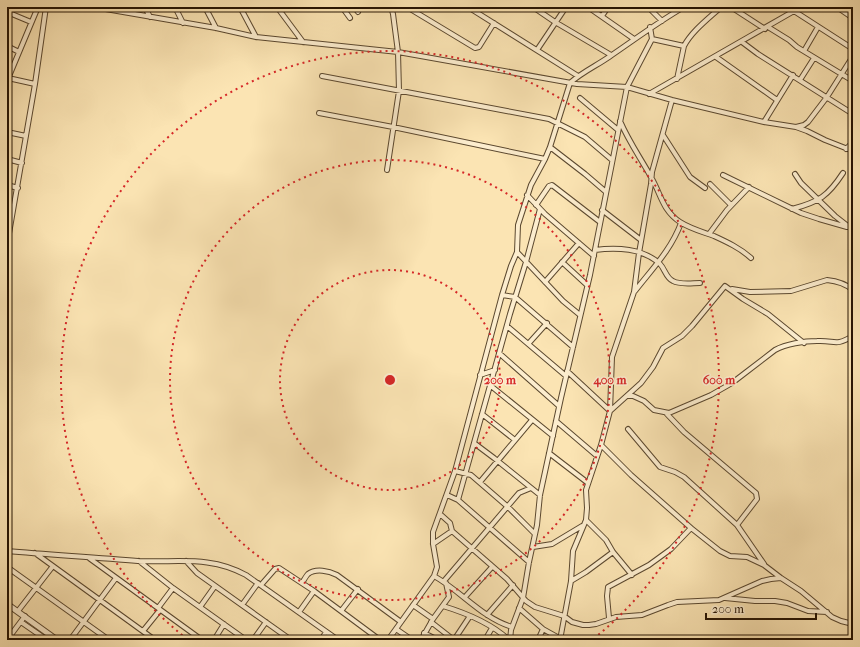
<svg xmlns="http://www.w3.org/2000/svg" width="860" height="647" font-family="'IM FELL French Canon',serif">
<rect width="100%" height="100%" fill="#fbe4b3"/>
<filter id="stains"><feTurbulence type="fractalNoise" baseFrequency=".005" numOctaves="4"/><feColorMatrix values="0 0 0 0 .2 0 0 0 0 .09 0 0 0 0 .02 0 0 0 .5 -.17"/></filter>
<radialGradient id="worn" r=".72"><stop offset=".6" stop-color="#630" stop-opacity="0"/><stop offset="1" stop-color="#630" stop-opacity=".3"/></radialGradient>
<g fill="none" stroke-linecap="round" stroke-linejoin="round">
<g stroke="#5b482f" stroke-width="6">
<path id="minor" d="M94 7 216 28 256 37 398 52 577 84 627 87 672 100 764 122 796 127 807 131 825 140 853 151
M145 7 150 17
M175 7 183 23
M205 7 216 28
M240 7 256 37
M277 7 303 42
M342 7 350 18
M354 7 358 12
M407 7 475 48 479 47 494 23
M468 7 578 76
M533 7 555 22 611 55
M588 7 634 39
M648 7 662 21
M731 7 765 29
M837 7 853 18
M794 11 853 49
M7 12 31 22
M602 16 608 7
M768 27 789 40 797 47 853 81
M652 39 684 46
M742 42 758 54 853 114
M7 46 19 52
M537 50 566 7
M804 51 818 27
M716 57 777 100
M322 76 549 119 585 137 612 160
M8 78 35 84
M677 79 684 46C692 31 708 19 721 7
M800 80 814 58
M7 81 38 7
M649 94 801 7
M580 98 618 130
M319 113 393 127 545 159
M620 121C629 142 640 157 651 177 661 194 662 210 680 222 691 229 703 232 714 236 727 242 740 248 751 258
M764 122 793 75
M796 127 804 125 808 122 827 97 853 56
M7 132 26 136
M663 135 690 177 705 188
M550 147 585 174 606 192
M846 149 851 144 853 137
M7 159 22 163
M387 170 399 91 398 52 393 14 391 7
M795 174 801 183 835 216 853 230
M723 175 801 213 819 219 847 227
M710 184 731 205
M7 185 18 188
M527 195 545 214 594 256
M536 205 549 186 552 185 600 222
M792 209C819 202 828 196 843 173
M602 210 641 240
M709 234 727 210 749 187
M7 245 35 84 46 7
M595 250C616 247 643 248 660 264 665 269 666 278 673 281 680 285 692 283 700 283
M517 252 563 301 580 315
M562 262 587 285
M545 282 579 243
M732 289 750 292 791 291 827 280C837 281 846 284 853 290
M635 291C652 269 671 250 681 223
M502 295 515 297 573 347
M507 326 566 376
M529 343 547 323
M499 353 559 406
M567 371 610 411 641 383 653 367 663 348 682 336 692 326 725 286 743 299 768 314 804 343
M480 375 495 370
M491 386 553 436
M628 396H633L644 401 654 410 669 413 711 395 732 383 775 350C786 344 804 341 817 341 836 340 834 347 853 336
M666 413 684 432 756 493 757 499 737 525
M482 414 515 440
M556 421 597 456
M628 429 660 467 675 472 684 477 737 525 764 564
M474 443 494 458 540 495
M601 445 631 475 691 528 720 551 730 556 747 557 764 565 781 578 801 591 832 617 841 621 853 624
M549 453 588 483
M455 471 471 475 508 507 535 534
M480 482 532 420
M447 495 458 500 529 562
M458 500 510 314 526 262 540 209
M440 514 450 523 452 531 507 579 526 601 535 607 564 616 572 622 583 625H589L596 624 616 617 642 615 668 605 677 602 719 600 762 581 771 579 781 578
M586 520 606 540 613 552 632 575
M433 544 452 531
M533 547 552 544 582 526
M7 551C51 555 95 557 138 561 177 563 210 555 246 575L338 640
M35 553 155 640
M89 558 202 640
M139 561 173 588 246 640
M186 561 197 573 291 640
M7 567 109 640
M434 576C461 591 482 618 512 627
M444 581 519 493 531 488
M571 581 586 572 613 552
M302 583C304 580 306 576 308 574 316 568 329 571 337 575L401 622
M261 585 275 569 279 568 314 591 380 640
M465 597 492 567
M725 598 755 601H775L787 603 808 611 827 612
M242 605 258 583
M413 605 433 619
M443 606C466 613 491 623 509 640
M200 607 215 586
M158 608 173 588
M519 608 543 629 561 639
M18 611 53 566
M341 611 358 589
M299 612 314 591
M7 613 11 607
M487 615 513 585
M609 618 607 596 608 587 649 565 671 549 691 528
M21 622 47 640
M431 622 454 640
M396 629 412 640
M143 631 160 610
M424 633 438 640
M7 640 25 616
M70 640 116 578
M214 640 224 624
M253 640 266 622
M321 640 326 632
M388 640 434 576 437 567 433 544V532L455 471 502 295 511 266 517 252 518 225 531 185 545 159 550 147 570 83C582 72 596 66 609 57 634 40 658 22 684 7
M421 640 433 619 449 597 446 583
M454 640 470 616
M485 640 492 628
M510 640 511 630 523 598 529 562 537 525 540 495 561 398 590 275 627 87 652 39 650 27
M538 640 543 629
M560 640 571 581 573 551 586 520 587 508 586 490 601 445 610 411 612 357 634 292 639 253 651 184 652 172 672 100"/>
</g>
<g stroke="#5b482f" stroke-width="7">
<path id="tertiary" d="M7 604 57 640"/>
</g>
<use href="#minor" stroke="#fcedce" stroke-width="4"/>
<use href="#tertiary" stroke="#fcedce" stroke-width="5"/>
</g>
<g fill="none" stroke="#d62828" stroke-width="2" stroke-dasharray="2 4">
<circle cx="390" cy="380" r="110"/>
<circle cx="390" cy="380" r="220"/>
<path d="M187 639A329 329 0 1 1 593 639"/>
</g>
<circle cx="390" cy="380" r="6" fill="#d62828" stroke="#fcedce" stroke-width="2"/>
<g font-size="12" text-anchor="middle" font-weight="bold" fill="#d62828" stroke="#fcedce" stroke-width="3" stroke-linejoin="round" paint-order="stroke">
<text x="500" y="384">200 m</text>
<text x="610" y="384">400 m</text>
<text x="719" y="384">600 m</text>
</g>
<rect width="860" height="647" fill="none" stroke="#fbe4b3" stroke-width="24"/>
<rect x="8" y="8" width="844" height="631" fill="none" stroke="#261403" stroke-width="2"/>
<rect x="12" y="12" width="836" height="623" fill="none" stroke="#261403"/>
<path d="M706 613v6h110v-6" fill="none" stroke="#261403" stroke-width="2"/>
<text x="712" y="613" font-size="12" fill="#261403" stroke="#fcedce" stroke-width="3" paint-order="stroke">200 m</text>
<rect width="100%" height="100%" filter="url(#stains)"/>
<rect width="100%" height="100%" fill="url(#worn)"/>
</svg>
